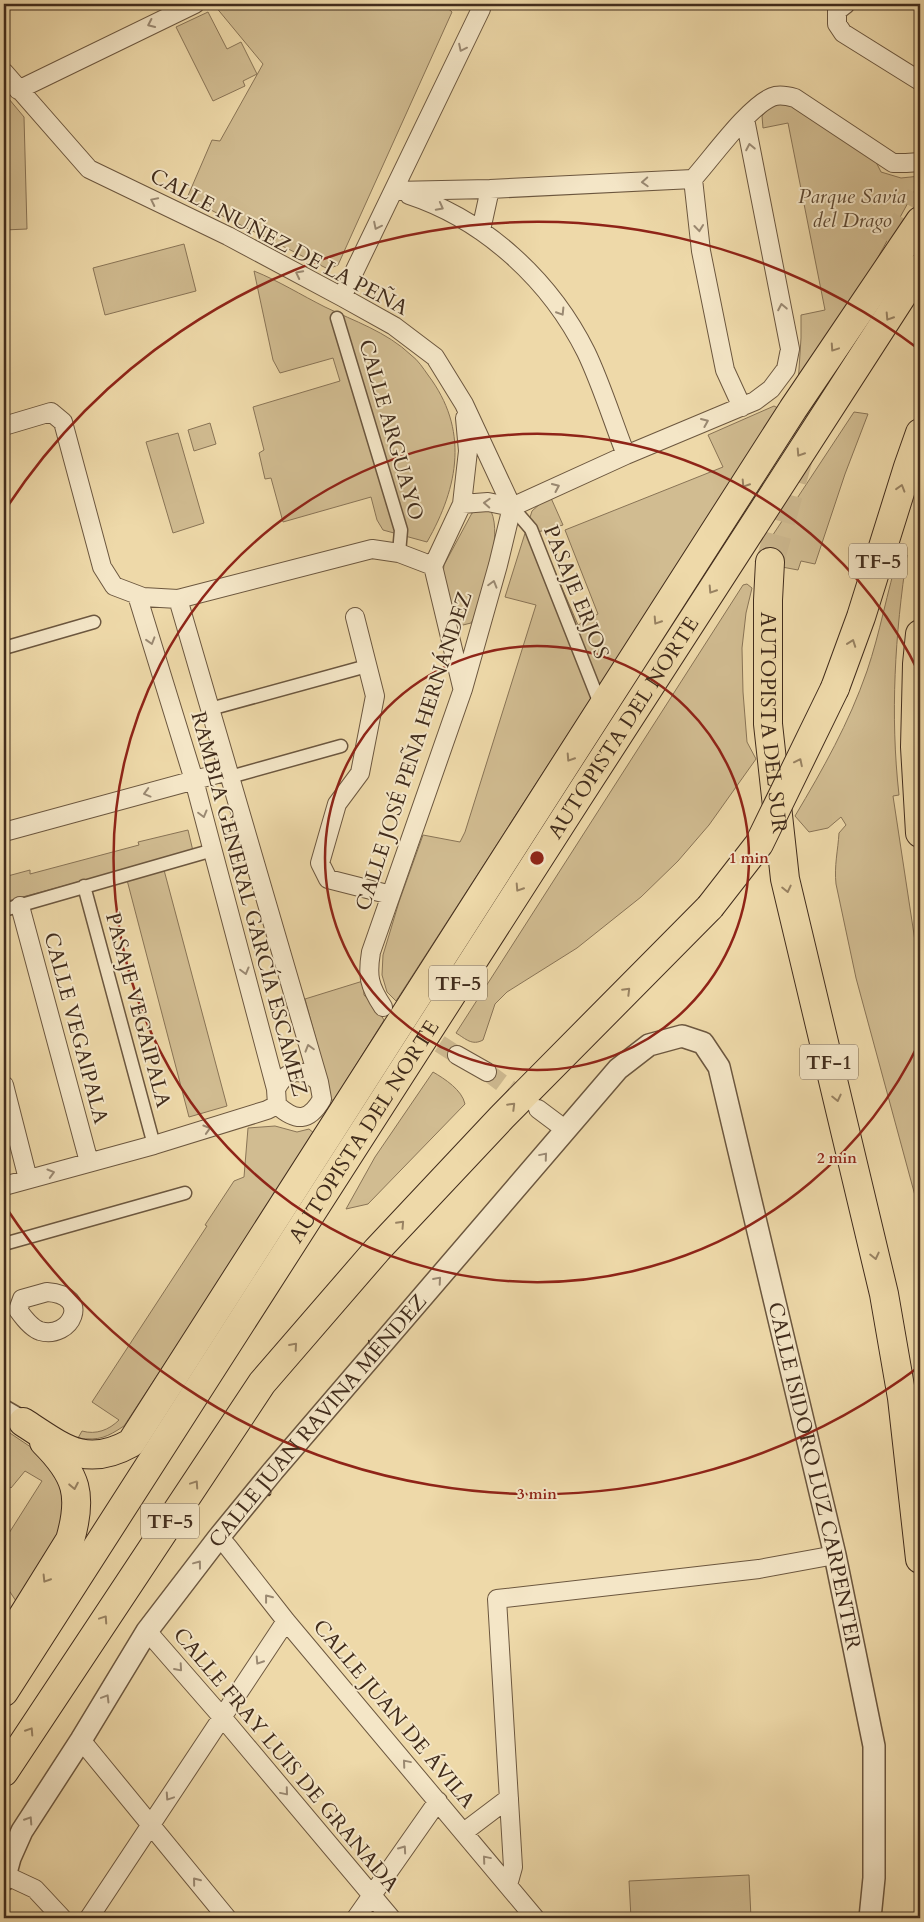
<svg xmlns="http://www.w3.org/2000/svg" width="924" height="1922" font-family="Cardo,serif">
<rect width="100%" height="100%" fill="#eed9a9"/>
<filter id="stains"><feTurbulence type="fractalNoise" baseFrequency=".004" numOctaves="4"/><feColorMatrix values="0 0 0 0 .2 0 0 0 0 .09 0 0 0 0 .02 0 0 0 .5 -.17"/></filter>
<radialGradient id="worn" r=".72"><stop offset=".6" stop-color="#630" stop-opacity="0"/><stop offset="1" stop-color="#630" stop-opacity=".3"/></radialGradient>
<path fill="#d1bc91" stroke="#897456" d="M218 4H443L452 12 338 265 328 269 187 198 212 140 220 141 263 64 215 6Z
M208 12 227 49 241 42 257 74 243 81 245 86 213 101 176 27Z
M4 93 24 117 27 229 4 230Z
M780 102 794 105 874 158 881 172 901 178 920 176V181L855 299 798 385 801 338V315L825 310 788 123 763 128 762 116 770 107Z
M184 244 196 291 105 315 93 268Z
M254 271C279 281 301 295 325 307 354 321 387 332 411 355 418 360 423 368 428 375 469 429 459 486 427 542L383 530 377 520 371 497 283 522 271 478 265 479 259 453 264 450 253 407 340 381 333 358 280 373 273 360Z
M774 406 778 408 396 1001 387 992 382 975 383 955 399 902 423 835 460 842 465 832 536 605 505 597 532 511 541 503 551 498 563 525 538 532 578 625 598 614 565 530 723 467 708 435Z
M854 412 868 414 845 474 815 564 801 561 798 570 755 562Z
M210 423 216 444 194 451 188 430Z
M178 433 204 523 173 533 146 442Z
M481 510 491 511C503 538 483 588 475 616L471 623 463 625 455 620 443 574 444 565 472 513Z
M899 553 907 555C895 634 890 715 899 795L893 796 920 974V1214L856 978 836 884C834 866 838 850 839 833L846 825 841 817 828 828 809 832 795 816C823 769 849 723 867 671 880 633 887 592 899 553Z
M747 584 752 588 746 613 742 648 743 692 747 742 756 759 709 825 678 861 641 897 577 948 507 992 495 1004 483 1040C472 1046 466 1039 456 1033L743 585Z
M188 830 193 851 4 902V877L30 870V874L139 845 138 842Z
M164 870 227 1106 189 1117 127 880Z
M363 981 364 995 377 1009 384 1020 334 1100H330L324 1069 305 999Z
M433 1072C445 1079 462 1090 465 1104L368 1204 346 1209 375 1157Z
M275 1126 297 1132 309 1129 315 1134 124 1426C107 1437 100 1441 78 1438L82 1431C96 1435 109 1430 119 1420L92 1402 207 1226 205 1225 234 1181 244 1177 248 1128Z
M4 1429 50 1460 65 1483 66 1521 16 1601 4 1583V1541L42 1481 25 1471 11 1488 4 1482Z
M749 1875 751 1918H631L629 1881Z"/>
<g fill="none" stroke-linecap="round" stroke-linejoin="round">
<path stroke="#cbb68d" stroke-width="18" stroke-dasharray="18 9" stroke-linecap="butt" d="M417 1029 457 1055
M487 1072 529 1103"/>
<path stroke="#cbb68d" stroke-width="28" stroke-dasharray="28 14" stroke-linecap="butt" d="M892 244 920 196
M770 562 815 400 831 368"/>
<g stroke="#6c573f" stroke-width="15">
<path id="pedestrian" d="M337 318 401 530 399 553
M512 507 531 529 597 696
M4 648 94 622
M210 709 367 666
M230 777 341 746
M84 886 154 1145
M4 910 213 850
M4 1244 185 1193"/>
</g>
<g stroke="#6c573f" stroke-width="20">
<path id="minor" d="M846 4 837 11V24L843 33 920 81
M4 72 89 169 228 236 342 297 394 326 435 357 464 404 512 507
M18 90 195 4
M693 179 701 251 725 370 742 407
M394 191 490 189 693 179C712 158 748 107 772 97 779 94 788 96 795 98L893 163H906L920 162
M409 195C485 220 550 280 586 352 601 383 613 422 626 455
M481 230 490 189
M342 297 481 9V4
M4 426 51 412 63 422 102 567 114 586 143 597 178 599 372 549 399 553 433 566
M462 504 488 502 512 507
M512 507 626 455 755 401 771 389 786 369 790 349 745 119
M137 595 194 780 276 1089 277 1105C296 1122 309 1122 322 1099L319 1082 178 599
M355 617 375 696 360 773 337 804 320 863 328 879 391 895
M462 687 433 566 462 504 468 451 465 418
M4 832 228 771
M20 906 89 1162
M383 1007C369 986 367 976 371 952L463 689 498 565 512 507
M457 1055 487 1072
M4 1085 28 1179
M276 1089C287 1068 302 1068 319 1082
M538 1109 566 1130
M4 1186 154 1145 267 1110 277 1105
M47 1292C93 1295 71 1340 40 1331 31 1328 23 1317 18 1310L22 1299Z
M219 1537 228 1547 286 1621 535 1918
M147 1631 222 1717 391 1918
M81 1740 227 1918
M464 1832 509 1798
M5 1875 35 1889 62 1918
M508 1885 513 1867 497 1599 759 1569 835 1555
M89 1918 286 1621
M356 1918 438 1801"/>
</g>
<g stroke="#6c573f" stroke-width="24">
<g id="tertiary">
<path d="M4 1411 23 1422"/>
<path id="s1" d="M4 1880 10 1858 22 1831 81 1740 147 1631 219 1537 273 1471 618 1069 649 1045 682 1036 703 1043 719 1067 835 1555 874 1746V1878L870 1918"/>
</g>
</g>
<g stroke="#412c1c" stroke-width="30">
<g id="motorway">
<path id="s2" d="M770 562 768 600V724L785 879 884 1294 902 1398 920 1559"/>
<path d="M920 634 917 664 915 747 920 833"/>
<path d="M835 688 861 617 908 467 920 433"/>
<path d="M23 1422C62 1447 85 1469 131 1443L793 409 920 221"/>
<path d="M4 1646 70 1540C83 1495 77 1475 44 1442"/>
<path id="s3" d="M4 1692 577 799 920 268"/>
<path d="M4 1772 262 1383 377 1250 502 1117 710 907"/>
</g>
</g>
<use href="#pedestrian" stroke="#f4e6c7" stroke-width="12"/>
<use href="#minor" stroke="#f4e6c7" stroke-width="18"/>
<use href="#tertiary" stroke="#f4e6c7" stroke-width="21"/>
<use href="#motorway" stroke="#eed9a9" stroke-width="28"/>
<g stroke="#412c1c" stroke-width="30" stroke-linecap="butt">
<path id="motorway-bridge" d="M710 907 759 844 835 688"/>
</g>
<use href="#motorway-bridge" stroke="#eed9a9" stroke-width="28"/>
</g>
<defs><path id="oneway-chevron" d="M-2-3.5L2.5 0L-2 3.5" fill="none" stroke-width="1.6" stroke-linecap="round" stroke-linejoin="round" transform="scale(1.25)"/></defs>
<g stroke="#9a8972">
<use href="#oneway-chevron" transform="translate(151 24) rotate(155)"/>
<use href="#oneway-chevron" transform="translate(462 48) rotate(116)"/>
<use href="#oneway-chevron" transform="translate(750 147) rotate(-101)"/>
<use href="#oneway-chevron" transform="translate(645 182) rotate(177)"/>
<use href="#oneway-chevron" transform="translate(154 201) rotate(-154)"/>
<use href="#oneway-chevron" transform="translate(440 207) rotate(28)"/>
<use href="#oneway-chevron" transform="translate(377 226) rotate(116)"/>
<use href="#oneway-chevron" transform="translate(699 228) rotate(84)"/>
<use href="#oneway-chevron" transform="translate(299 274) rotate(-153)"/>
<use href="#oneway-chevron" transform="translate(782 307) rotate(-101)"/>
<use href="#oneway-chevron" transform="translate(561 312) rotate(58)"/>
<use href="#oneway-chevron" transform="translate(705 422) rotate(-23)"/>
<use href="#oneway-chevron" transform="translate(556 487) rotate(-24)"/>
<use href="#oneway-chevron" transform="translate(487 503) rotate(-177)"/>
<use href="#oneway-chevron" transform="translate(493 584) rotate(-74)"/>
<use href="#oneway-chevron" transform="translate(151 641) rotate(73)"/>
<use href="#oneway-chevron" transform="translate(147 793) rotate(165)"/>
<use href="#oneway-chevron" transform="translate(203 814) rotate(75)"/>
<use href="#oneway-chevron" transform="translate(245 971) rotate(75)"/>
<use href="#oneway-chevron" transform="translate(309 1048) rotate(-106)"/>
<use href="#oneway-chevron" transform="translate(207 1129) rotate(-17)"/>
<use href="#oneway-chevron" transform="translate(544 1156) rotate(-50)"/>
<use href="#oneway-chevron" transform="translate(51 1173) rotate(-16)"/>
<use href="#oneway-chevron" transform="translate(438 1280) rotate(-49)"/>
<use href="#oneway-chevron" transform="translate(198 1564) rotate(-53)"/>
<use href="#oneway-chevron" transform="translate(268 1598) rotate(-128)"/>
<use href="#oneway-chevron" transform="translate(259 1661) rotate(123)"/>
<use href="#oneway-chevron" transform="translate(179 1668) rotate(49)"/>
<use href="#oneway-chevron" transform="translate(106 1698) rotate(-59)"/>
<use href="#oneway-chevron" transform="translate(406 1763) rotate(-130)"/>
<use href="#oneway-chevron" transform="translate(285 1792) rotate(50)"/>
<use href="#oneway-chevron" transform="translate(169 1797) rotate(124)"/>
<use href="#oneway-chevron" transform="translate(29 1820) rotate(-57)"/>
<use href="#oneway-chevron" transform="translate(403 1849) rotate(-55)"/>
<use href="#oneway-chevron" transform="translate(486 1859) rotate(-130)"/>
<use href="#oneway-chevron" transform="translate(196 1881) rotate(-129)"/>
</g>
<g stroke="#988262">
<use href="#oneway-chevron" transform="translate(889 317) rotate(123)"/>
<use href="#oneway-chevron" transform="translate(834 348) rotate(124)"/>
<use href="#oneway-chevron" transform="translate(800 453) rotate(123)"/>
<use href="#oneway-chevron" transform="translate(745 484) rotate(123)"/>
<use href="#oneway-chevron" transform="translate(901 488) rotate(-73)"/>
<use href="#oneway-chevron" transform="translate(712 590) rotate(123)"/>
<use href="#oneway-chevron" transform="translate(657 621) rotate(123)"/>
<use href="#oneway-chevron" transform="translate(852 643) rotate(-70)"/>
<use href="#oneway-chevron" transform="translate(570 758) rotate(123)"/>
<use href="#oneway-chevron" transform="translate(799 762) rotate(-64)"/>
<use href="#oneway-chevron" transform="translate(519 888) rotate(123)"/>
<use href="#oneway-chevron" transform="translate(787 889) rotate(77)"/>
<use href="#oneway-chevron" transform="translate(627 991) rotate(-45)"/>
<use href="#oneway-chevron" transform="translate(837 1098) rotate(77)"/>
<use href="#oneway-chevron" transform="translate(512 1106) rotate(-45)"/>
<use href="#oneway-chevron" transform="translate(401 1224) rotate(-47)"/>
<use href="#oneway-chevron" transform="translate(875 1256) rotate(77)"/>
<use href="#oneway-chevron" transform="translate(294 1346) rotate(-49)"/>
<use href="#oneway-chevron" transform="translate(195 1484) rotate(-56)"/>
<use href="#oneway-chevron" transform="translate(74 1486) rotate(79)"/>
<use href="#oneway-chevron" transform="translate(46 1579) rotate(122)"/>
<use href="#oneway-chevron" transform="translate(104 1619) rotate(-56)"/>
<use href="#oneway-chevron" transform="translate(30 1731) rotate(-57)"/>
</g>
<g fill="none" stroke="#8f2418" stroke-width="2.5">
<circle cx="537" cy="858" r="212"/>
<path d="M920 1041A424 424 0 1 1 920 675"/>
<path d="M920 1366A636 636 0 0 1 7 1209M7 507A636 636 0 0 1 920 350"/>
</g>
<g text-anchor="middle" dominant-baseline="central" stroke-width="4" stroke-linejoin="round" paint-order="stroke">
<g fill="#f4e6c7" stroke="#77644f" stroke-width="1">
<rect x="849" y="543.5" width="58" height="35" rx="4"/>
<rect x="429" y="965.5" width="58" height="35" rx="4"/>
<rect x="800" y="1044.5" width="58" height="35" rx="4"/>
<rect x="141" y="1503.5" width="58" height="35" rx="4"/>
</g>
<g font-size="20" font-weight="bold" fill="#412c1c">
<text x="878" y="561">TF-5</text>
<text x="458" y="983">TF-5</text>
<text x="829" y="1062">TF-1</text>
<text x="170" y="1521">TF-5</text>
</g>
<g font-size="21" font-style="italic" fill="#5e4933" stroke="#f4e6c7">
<text x="852" y="196">Parque Savia<tspan x="852" dy="24">del Drago</tspan></text>
</g>
<g font-size="21" fill="#412c1c" stroke="#f4e6c7">
<text transform="translate(279 242) rotate(28)">CALLE NUÑEZ DE LA PEÑA</text>
<text transform="translate(391 430) rotate(74)">CALLE ARGUAYO</text>
<text transform="translate(576 592) rotate(68)">PASAJE ERJOS</text>
<text stroke="none"><textPath href="#s2" startOffset="161">AUTOPISTA DEL SUR</textPath></text>
<text stroke="none"><textPath href="#s3" startOffset="1146">AUTOPISTA DEL NORTE</textPath></text>
<text transform="translate(414 751) rotate(-72)">CALLE JOSÉ PEÑA HERNÁNDEZ</text>
<text transform="translate(249 904) rotate(75)">RAMBLA GENERAL GARCÍA ESCÁMEZ</text>
<text transform="translate(138 1010) rotate(75)">PASAJE VEGAIPALA</text>
<text transform="translate(76 1028) rotate(75)">CALLE VEGAIPALA</text>
<text stroke="none"><textPath href="#s3" startOffset="666">AUTOPISTA DEL NORTE</textPath></text>
<text stroke="none"><textPath href="#s1" startOffset="559">CALLE JUAN RAVINA MÉNDEZ</textPath></text>
<text stroke="none"><textPath href="#s1" startOffset="1566">CALLE ISIDORO LUZ CARPENTER</textPath></text>
<text transform="translate(394 1714) rotate(50)">CALLE JUAN DE ÁVILA</text>
<text transform="translate(286 1760) rotate(50)">CALLE FRAY LUIS DE GRANADA</text>
</g>
</g>
<circle cx="537" cy="858" r="8" fill="#8f2418" stroke="#f4e6c7" stroke-width="2.5"/>
<g font-size="15" text-anchor="middle" font-weight="bold" fill="#8f2418" stroke="#f4e6c7" stroke-width="4" stroke-linejoin="round" paint-order="stroke">
<text x="749" y="863">1 min</text>
<text x="837" y="1163">2 min</text>
<text x="537" y="1499">3 min</text>
</g>
<rect width="924" height="1922" fill="none" stroke="#eed9a9" stroke-width="20"/>
<rect x="5" y="5" width="914" height="1912" fill="none" stroke="#412c1c" stroke-width="2.5"/>
<rect x="10" y="10" width="904" height="1902" fill="none" stroke="#412c1c"/>
<rect width="100%" height="100%" filter="url(#stains)"/>
<rect width="100%" height="100%" fill="url(#worn)"/>
</svg>
